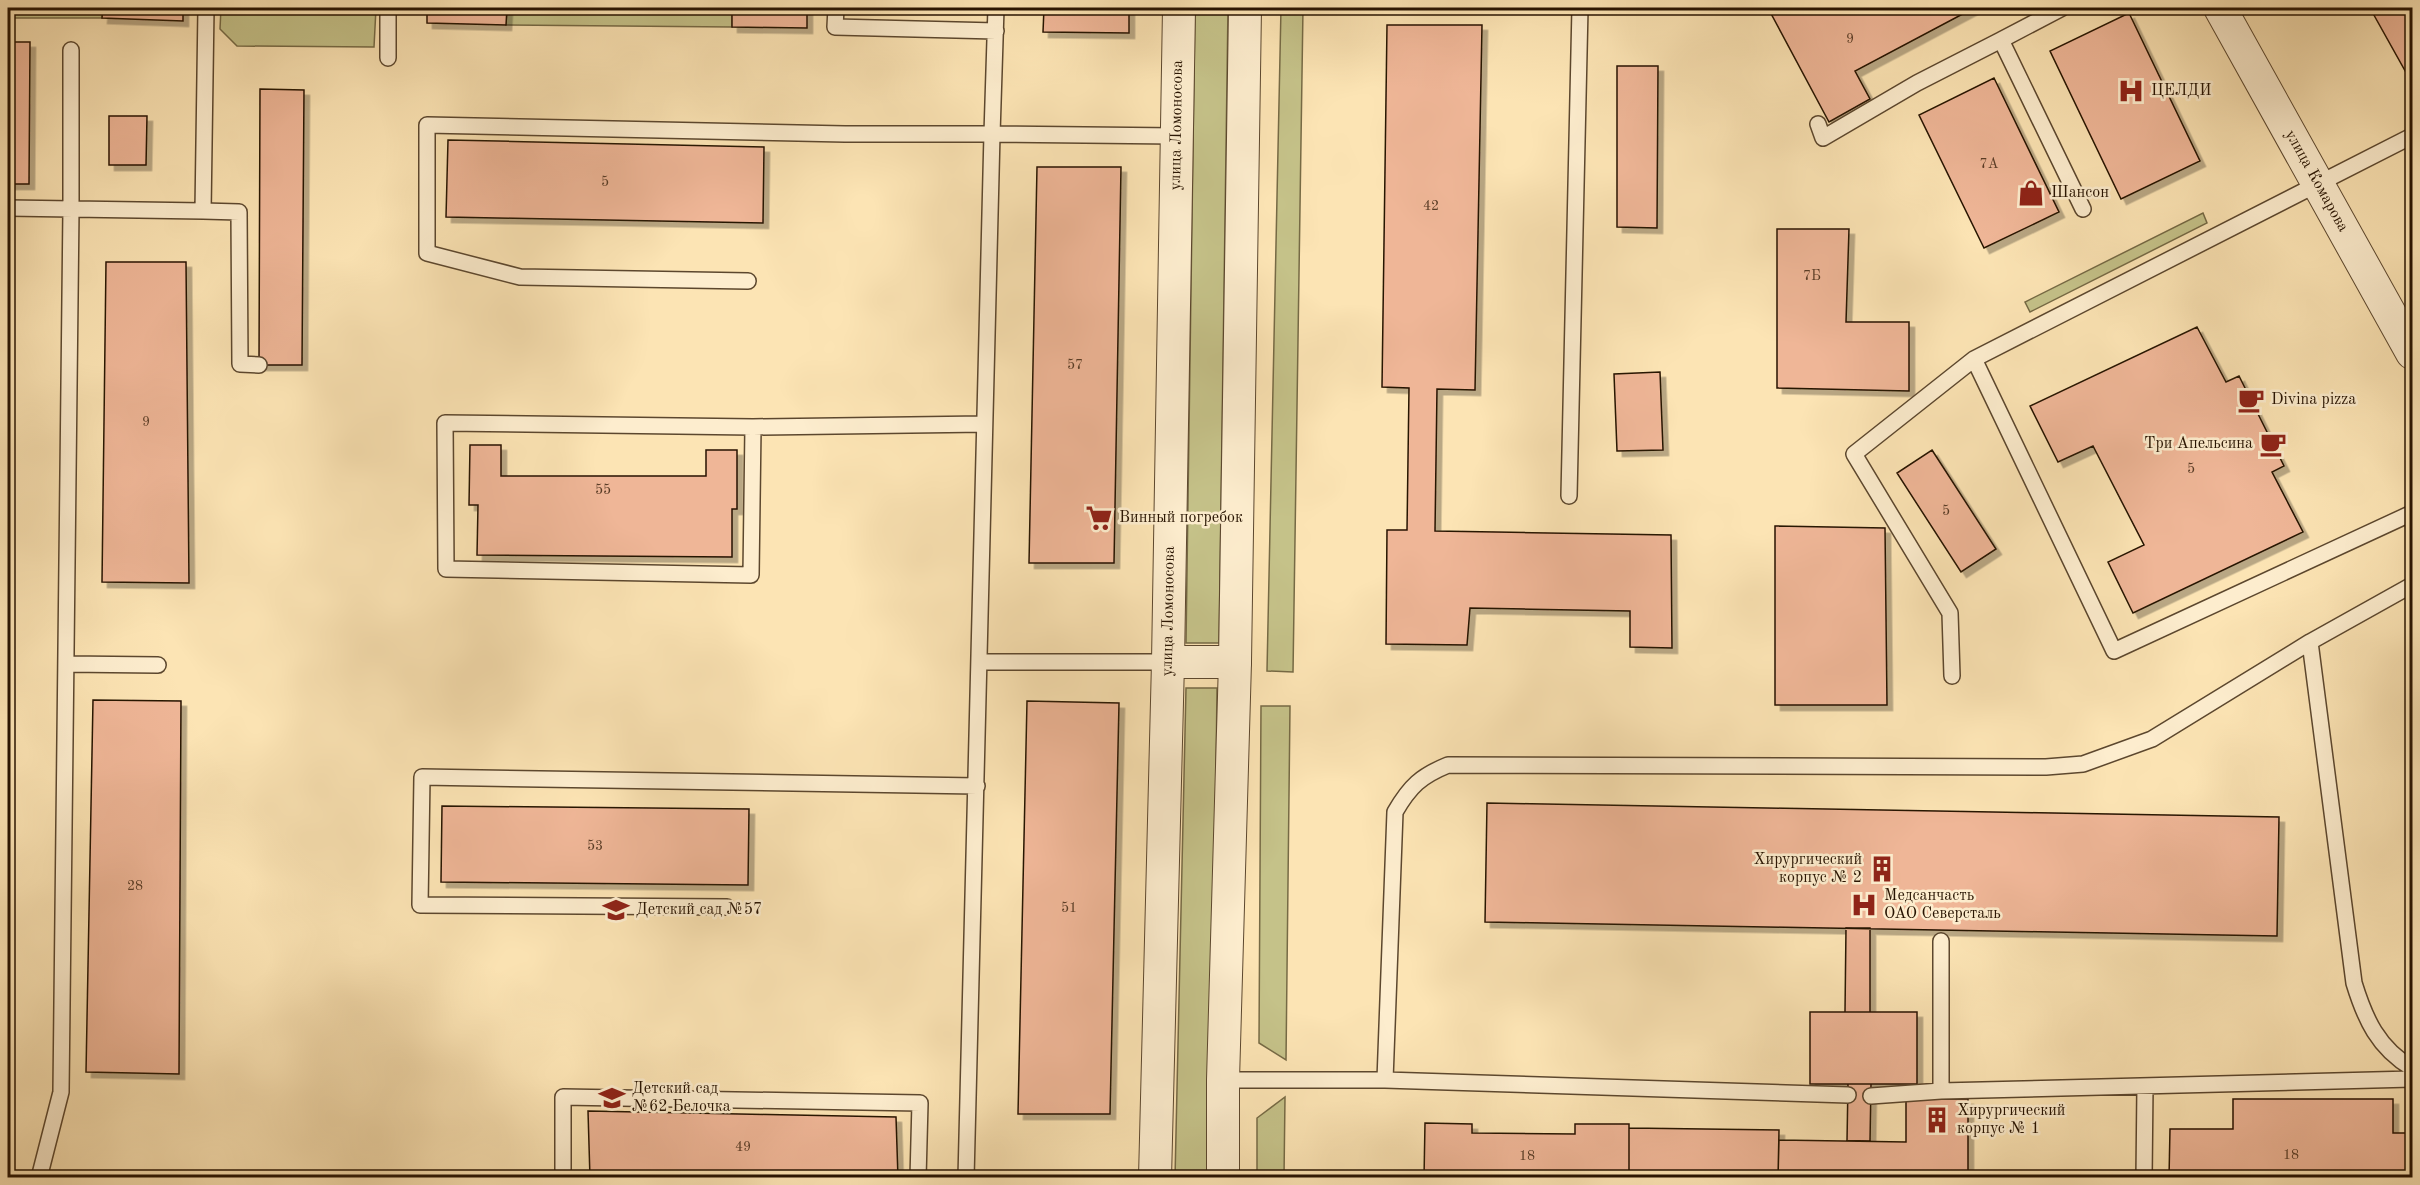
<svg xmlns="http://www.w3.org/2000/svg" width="2420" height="1185" font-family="'Old Standard TT',serif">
<defs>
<filter id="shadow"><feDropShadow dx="5.5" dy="5.5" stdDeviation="0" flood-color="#0004"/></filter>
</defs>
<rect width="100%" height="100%" fill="#fce4b4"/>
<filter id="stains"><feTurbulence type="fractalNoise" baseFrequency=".00333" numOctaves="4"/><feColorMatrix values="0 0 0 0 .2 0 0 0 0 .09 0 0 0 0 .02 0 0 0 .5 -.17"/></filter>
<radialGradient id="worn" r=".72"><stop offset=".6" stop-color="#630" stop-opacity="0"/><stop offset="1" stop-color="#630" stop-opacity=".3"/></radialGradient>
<path fill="#c5c289" stroke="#766a45" stroke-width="1.5" d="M8 8H103L102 18H8Z
M221 8H376L374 47 237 46 220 29Z
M507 8H732V27L506 25Z
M1195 8H1228L1219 643H1186Z
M1281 8H1303L1293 672 1267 671Z
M2203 213 2207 223 2030 312 2025 302Z
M1186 688H1217L1211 1177 1175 1178Z
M1261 706H1290L1286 1060 1259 1043Z
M1285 1097 1284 1177H1257V1118Z"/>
<path fill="#efb697" stroke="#271301" stroke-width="1.5" filter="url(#shadow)" d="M103 8H183V21L102 18Z
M427 8H507L506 25 427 23Z
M732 8H807V28L732 27Z
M1044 8H1129V33L1043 32Z
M1768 8H1974L1855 71 1870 99 1829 122Z
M2370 8H2412V74L2408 76Z
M2129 13 2200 161 2121 199 2050 51Z
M1387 25H1482L1475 390 1437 389 1435 531 1671 535 1672 648 1630 647V611L1470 608 1467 645 1386 644 1387 530H1407L1409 388 1382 387Z
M8 42H30L29 184H8Z
M1617 66H1658L1657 228 1617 227Z
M1994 78 2059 212 1984 248 1919 115Z
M260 89 304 90 302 365H259Z
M109 116H147L146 165H109Z
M448 140 764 147 763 223 446 217Z
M1037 167H1121L1114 563H1029Z
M1777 229H1849L1846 322H1909V391L1777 388Z
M106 262H186L189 583 102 582Z
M2197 327 2226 382 2239 376 2284 466 2272 472 2303 532 2133 613 2108 562 2144 545 2093 446 2058 462 2030 406Z
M1660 372 1663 450 1617 451 1614 374Z
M470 445H501V476H706V450H737V509H732V557L477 555 478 505H469Z
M1932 450 1996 549 1961 572 1897 473Z
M1775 526 1885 528 1887 705H1775Z
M93 700 181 701 179 1074 86 1072Z
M1027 701 1119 703 1110 1114H1018Z
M1487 803 2279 817 2277 936 1485 922Z
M442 806 749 809 748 885 441 882Z
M1846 928H1870V1012H1845Z
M1810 1012H1917V1084H1810Z
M1848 1084H1871L1870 1141H1847Z
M1906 1099H1968V1178H1778L1779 1140 1906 1142Z
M2233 1099H2393V1133H2412V1178H2169L2170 1129H2233Z
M588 1111 896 1117 898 1178H590Z
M1425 1123 1472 1124V1133L1575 1134V1124H1629V1178H1424Z
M1629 1128 1779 1130 1778 1178H1629Z
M1968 1171H1992L1998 1178H1968Z"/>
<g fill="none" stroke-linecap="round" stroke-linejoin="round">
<g stroke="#5c472e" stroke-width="18">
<path id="service" d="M836 8 835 27 996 31
M2062 8 2001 40 2083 209
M388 58V8
M1818 124 1823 138 1917 83 2001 40
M8 208 203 211 206 8
M203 211 239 212 240 364 259 365
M748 281 520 277 427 253V125L845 134H992L996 8
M1974 359 2114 651 2412 513
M753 427 751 575 446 569 445 423 753 427 984 424
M1569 496 1580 8
M2310 642 2412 585
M980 662H1168
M66 664 158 665
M1952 676 1950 613 1854 454 1974 359 2412 136
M727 907 420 905 422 777 977 786
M1941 941V1091
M1223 1080H1385L1848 1095
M1385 1080 1395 812C1410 786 1421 776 1448 765L2046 767 2083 764 2152 739 2310 642 2354 983C2365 1019 2378 1048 2412 1068
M1871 1096 1941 1091 2412 1079
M39 1178 61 1092 71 209V50
M563 1178V1097L920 1103 918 1178
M966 1178 992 134 1176 136
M2144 1178 2145 1086"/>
</g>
<g stroke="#5c472e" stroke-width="34">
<g id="minor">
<path id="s1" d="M2220 8 2412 353"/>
<path d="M1168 662H1235"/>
<path id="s2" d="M1155 1178 1168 662 1179 8"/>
<path d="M1223 1178V1080L1235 662 1245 8"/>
</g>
</g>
<use href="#service" stroke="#fdedce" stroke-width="15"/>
<use href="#minor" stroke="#fdedce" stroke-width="32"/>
</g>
<defs>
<g id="hospital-bare" transform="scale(2.07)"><path d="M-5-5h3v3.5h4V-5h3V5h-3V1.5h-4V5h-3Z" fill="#8f2418" stroke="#fdedce" stroke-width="2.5" paint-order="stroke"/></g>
<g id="shop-bare" transform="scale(2.07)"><path d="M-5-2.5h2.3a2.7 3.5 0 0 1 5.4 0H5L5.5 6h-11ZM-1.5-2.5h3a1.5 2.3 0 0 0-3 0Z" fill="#8f2418" stroke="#fdedce" stroke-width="2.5" paint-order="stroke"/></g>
<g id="cafe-bare" transform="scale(2.07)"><path d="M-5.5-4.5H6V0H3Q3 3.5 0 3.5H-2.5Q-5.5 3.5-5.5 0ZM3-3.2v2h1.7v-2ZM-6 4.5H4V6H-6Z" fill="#8f2418" stroke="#fdedce" stroke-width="2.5" paint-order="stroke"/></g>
<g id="supermarket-bare" transform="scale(2.07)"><path d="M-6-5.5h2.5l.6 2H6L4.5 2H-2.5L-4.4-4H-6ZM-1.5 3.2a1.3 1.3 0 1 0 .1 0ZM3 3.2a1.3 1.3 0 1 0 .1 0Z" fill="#8f2418" stroke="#fdedce" stroke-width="2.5" paint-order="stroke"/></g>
<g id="building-bare" transform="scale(2.07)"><path d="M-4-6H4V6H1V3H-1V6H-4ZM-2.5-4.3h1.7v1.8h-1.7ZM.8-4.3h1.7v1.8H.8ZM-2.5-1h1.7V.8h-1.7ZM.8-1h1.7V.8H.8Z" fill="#8f2418" stroke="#fdedce" stroke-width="2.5" paint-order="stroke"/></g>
<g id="school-bare" transform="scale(2.07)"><path d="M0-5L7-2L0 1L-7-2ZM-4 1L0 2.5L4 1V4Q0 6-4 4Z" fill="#8f2418" stroke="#fdedce" stroke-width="2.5" paint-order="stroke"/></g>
</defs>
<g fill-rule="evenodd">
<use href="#hospital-bare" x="2131" y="91"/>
<use href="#shop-bare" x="2031" y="193"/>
<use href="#cafe-bare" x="2251" y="400"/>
<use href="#cafe-bare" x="2273" y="444"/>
<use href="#supermarket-bare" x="1099" y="518"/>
<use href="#building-bare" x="1882" y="869"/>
<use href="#hospital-bare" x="1864" y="905"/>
<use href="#school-bare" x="616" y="910"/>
<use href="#school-bare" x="612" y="1098"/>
<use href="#building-bare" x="1937" y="1120"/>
</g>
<g text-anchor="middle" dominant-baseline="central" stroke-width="5" stroke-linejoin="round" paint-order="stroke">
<g font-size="14" fill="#593c26">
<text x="1850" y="39">9</text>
<text x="1989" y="164">7А</text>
<text x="605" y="182">5</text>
<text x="1431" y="206">42</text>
<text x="1812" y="276">7Б</text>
<text x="1075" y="365">57</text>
<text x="146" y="422">9</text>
<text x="2191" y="469">5</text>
<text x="603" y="490">55</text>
<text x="1946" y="511">5</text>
<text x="595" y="846">53</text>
<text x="135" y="886">28</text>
<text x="1069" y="908">51</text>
<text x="743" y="1147">49</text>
<text x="2291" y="1155">18</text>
<text x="1527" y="1156">18</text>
</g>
<g font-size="16" fill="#271301" stroke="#fdedce" text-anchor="start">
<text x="2151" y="91">ЦЕЛДИ</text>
<text x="2051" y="193">Шансон</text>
<text x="2271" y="400">Divina pizza</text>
<text x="2253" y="444" text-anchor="end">Три Апельсина</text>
<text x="1119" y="518">Винный погребок</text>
<text x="1862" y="860" text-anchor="end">Хирургический<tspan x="1862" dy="18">корпус № 2</tspan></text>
<text x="1884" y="896">Медсанчасть<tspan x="1884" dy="18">ОАО Северсталь</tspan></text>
<text x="636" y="910">Детский сад №57</text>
<text x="632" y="1089">Детский сад<tspan x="632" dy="18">№62 Белочка</tspan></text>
<text x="1957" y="1111">Хирургический<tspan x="1957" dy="18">корпус № 1</tspan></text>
</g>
<g font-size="16" fill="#271301" stroke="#fdedce">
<text stroke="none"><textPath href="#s2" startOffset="1053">улица Ломоносова</textPath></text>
<text stroke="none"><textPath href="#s1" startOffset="198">улица Комарова</textPath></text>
<text stroke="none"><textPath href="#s2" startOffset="567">улица Ломоносова</textPath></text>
</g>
</g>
<rect width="2420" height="1185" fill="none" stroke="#fce4b4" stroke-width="30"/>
<rect x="9" y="9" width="2402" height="1167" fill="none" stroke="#271301" stroke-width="3"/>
<rect x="15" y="15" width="2390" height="1155" fill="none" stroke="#271301" stroke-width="1.5"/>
<rect width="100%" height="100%" filter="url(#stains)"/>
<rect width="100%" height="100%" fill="url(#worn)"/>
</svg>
